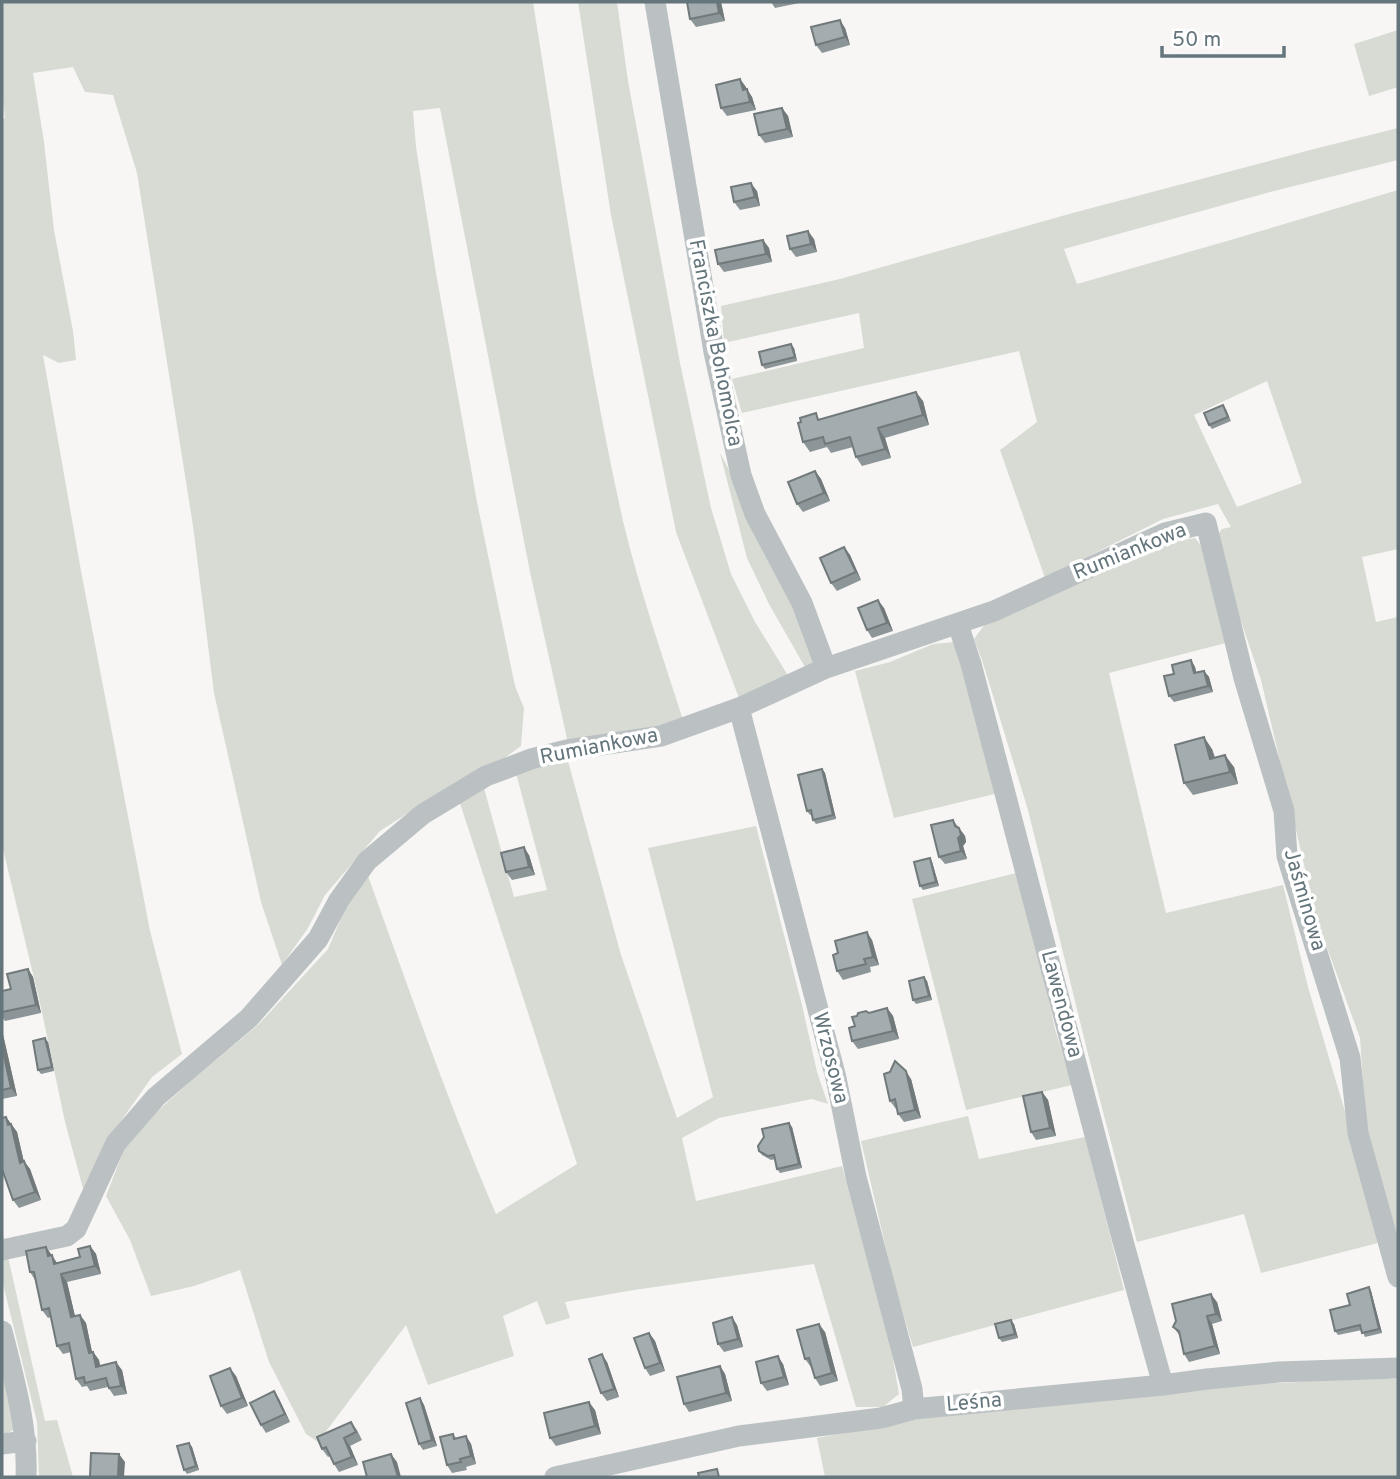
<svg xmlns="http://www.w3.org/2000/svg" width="1400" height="1479" font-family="Overpass,sans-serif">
<rect width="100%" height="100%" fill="#f7f6f4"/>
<path fill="#d7dbd4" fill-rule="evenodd" d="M2 2H533C561 175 585 350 623 521 639 588 662 654 683 720L620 735 568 743 530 572 440 108 413 111 416 147 436 273 477 502 515 686 524 708 521 746 495 765 459 780 380 831 325 895 308 928 282 965 261 902 214 693 193 526 137 173 113 95 85 92 73 67 33 73 44 142 54 230 73 331 76 360 59 363 43 355 81 571 150 931 182 1054 152 1077 111 1135 84 1192 65 1122 40 1003 2 845V119L5 118 2 94Z
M578 2H617L628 81 680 363 711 508 731 574 755 622 789 677 739 698 676 532 611 215Z
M1398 30V87L1369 96 1354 44Z
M1398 128V160L1274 191 1064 249 1077 284 1234 239 1398 190V549L1362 557 1376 622 1398 617V1246L1366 1130 1360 1038 1317 920 1261 680 1224 571 1217 536 1222 529 1231 527 1218 504 1163 519 1045 578 1000 450 1037 422 1019 351 742 413 732 379 864 348 859 313 724 343 721 306 840 279 1069 214 1314 149ZM1267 381 1302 483 1237 507 1194 415Z
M720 453C757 520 786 592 817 663L806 669 769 604 747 558Z
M1195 538 1207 553 1226 643 1109 673 1166 913 1283 885 1308 987 1349 1125 1378 1243 1261 1273 1244 1214 1137 1242 1089 1058 1028 810 982 660 974 639 988 620 1050 591 1173 542Z
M954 642 999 793 894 818 855 671 890 662 933 644Z
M568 761 621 955 677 1118 713 1097 648 848 756 826 802 1005 817 1072 828 1104 812 1099 719 1118 682 1138 696 1201 842 1166 890 1341 899 1394 883 1407H856L814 1264 634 1290 565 1302 570 1318 546 1325 537 1301 503 1316 514 1356 428 1385 406 1325 318 1442 306 1434 269 1362 240 1270 194 1286 151 1296 130 1240 106 1196 125 1147 142 1125 191 1081 259 1024 328 949 350 897 367 873C408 987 448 1102 496 1214L577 1164 459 800 484 788 514 897 547 890 516 773Z
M1020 872 1055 1029 1072 1085 966 1110 912 899Z
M968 1116 979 1159 1085 1137 1124 1290 913 1347 894 1283 861 1141Z
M2 1230 45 1421 57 1420 73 1477H39L37 1422 2 1280Z
M2 1363 15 1426 12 1431 2 1435Z
M1349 1378 1398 1379V1477H825L817 1438 917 1419 1214 1384 1285 1383Z"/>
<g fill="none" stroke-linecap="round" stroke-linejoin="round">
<path stroke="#bbc1c3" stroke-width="21" d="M655 2 714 352 741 475 755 514 802 603 826 668
M958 624 971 664 1121 1234 1163 1385
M739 708 836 1078 856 1177 912 1389 914 1409
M2 1250 67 1236 76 1229 116 1143 156 1097 249 1018 318 939 339 900 367 861 423 814 486 776 531 759 567 750 661 736 739 708 826 668 994 611 1165 533 1206 523 1244 678 1284 811 1287 856 1350 1058 1358 1133 1398 1277
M2 1331C14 1379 28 1427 26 1477
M2 1444 26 1441
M555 1477 739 1436 881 1418 914 1409 1163 1385 1207 1379 1279 1372 1398 1368"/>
</g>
<path fill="#8c9597" d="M687 2H721L725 21 696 27 690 19Z
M771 2H804L775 8Z
M845 28 850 45 822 53 816 45Z
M740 79 752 97 756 110 727 116 721 108Z
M782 108 788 116 793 137 765 143 759 135Z
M757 191 760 206 740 210 734 202Z
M814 239 817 252 796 257 790 249Z
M763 240 769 248 772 262 724 272 718 264Z
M794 348 797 361 765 369 762 365Z
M923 401 929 425 885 438 891 458 862 466 856 457 853 447 831 453 827 447 810 452 803 442 820 419Z
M1226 409 1231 421 1212 429 1209 425Z
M815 471 821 479 830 501 803 512 797 504Z
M844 547 850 555 861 580 837 591 831 583Z
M884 608 893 631 872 638 867 630Z
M1191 660 1195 667 1196 672 1204 671 1209 677 1213 692 1174 702 1169 696 1174 674Z
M1212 749 1215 757 1234 767 1238 784 1193 795 1184 783Z
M822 769 825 773 836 819 816 824 813 820 812 814 810 815 807 811Z
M953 820 965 836 966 842 963 846 967 859 945 864 939 857Z
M529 855 535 875 512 880 506 872Z
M932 862 939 886 923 890 920 886Z
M872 940 879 965 870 967 871 972 843 980 837 971Z
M28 969 33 977 41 1013 5 1021 2 1017V991L11 989Z
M927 981 932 1000 916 1004 913 1000Z
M887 1008 893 1016 899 1039 858 1049 852 1041 855 1026 869 1013Z
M2 1030 17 1096 2 1099Z
M48 1042 54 1071 41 1074 38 1070Z
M911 1079 921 1118 904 1122 898 1114 897 1108 896 1109 890 1101Z
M1042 1092 1048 1100 1056 1136 1036 1140 1031 1132Z
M6 1117 17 1132 24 1162 30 1169 41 1200 19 1208 13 1200Z
M792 1127 802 1168 780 1173 777 1169 775 1159 771 1160 762 1155 759 1151Z
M90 1246 96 1254 101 1274 67 1282 75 1316 80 1315 86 1323 92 1353 93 1352 99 1360 100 1366 122 1370 127 1394 114 1396 108 1387 90 1391 87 1386 82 1387 76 1379 71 1352 63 1354 57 1346 51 1317 48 1318 42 1310 35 1280 30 1272 46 1247 57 1263 80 1257Z
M1371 1291 1382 1333 1365 1337 1362 1330 1338 1335 1335 1331 1350 1305Z
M1217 1302 1222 1321 1212 1324 1220 1354 1189 1362 1184 1354 1180 1336 1173 1327Z
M1014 1324 1018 1338 1002 1342 999 1338Z
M737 1325 743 1347 724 1352 718 1344Z
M825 1332 838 1381 820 1386 815 1378 812 1367H811L805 1359Z
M649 1333 655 1341 665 1371 650 1376 645 1368Z
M607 1362 619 1397 607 1401 601 1393Z
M783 1364 789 1385 767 1391 761 1383Z
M720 1366 725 1374 732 1401 689 1412 684 1404Z
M236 1376 248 1406 227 1414 221 1406Z
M274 1391 279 1399 290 1422 266 1433 261 1425Z
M420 1398 424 1405 437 1446 423 1450 419 1444Z
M595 1410 601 1434 556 1446 550 1438Z
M351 1422 357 1430 362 1440 350 1446 358 1465 339 1472 334 1464 330 1456 328 1457 322 1449Z
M453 1434 456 1438 466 1436 471 1444 476 1464 466 1467 467 1470 452 1473 447 1465Z
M189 1443 192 1447 199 1470 187 1474 184 1470Z"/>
<path fill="#72797b" d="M717 2H721L725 21 719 13Z
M840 20 845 28 850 45 845 37Z
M740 79 746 87 748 98 743 90Z
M747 89 752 97 756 110 750 102Z
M782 108 788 116 793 137 787 129Z
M751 183 757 191 760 206 755 197Z
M808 231 814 239 817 252 811 244Z
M763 240 769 248 772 262 766 254Z
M791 344 794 348 797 361 795 357Z
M916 392 923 401 929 425 923 415Z
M878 428 885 438 891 458 885 449Z
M815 471 821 479 830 501 824 493Z
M844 547 850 555 861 580 856 572Z
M878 600 884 608 893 631 887 623Z
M1191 660 1195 667 1198 680 1194 673Z
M1204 671 1209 677 1213 692 1208 686Z
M1204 737 1212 749 1218 771 1210 759Z
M1225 755 1234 767 1238 784 1230 772Z
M822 769 825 773 836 819 833 815Z
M959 828 965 836 966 842 963 846 967 859 961 851 958 838Z
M524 847 529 855 535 875 529 867Z
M930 858 932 862 939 886 936 882Z
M867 932 872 940 879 965 873 957Z
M28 969 33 977 41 1013 36 1005Z
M924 977 927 981 932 1000 929 996Z
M887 1008 893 1016 899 1039 893 1031Z
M2 1030 17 1096 11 1088 2 1047Z
M45 1038 48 1042 54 1071 52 1067Z
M906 1071 911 1079 921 1118 915 1110Z
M1042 1092 1048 1100 1056 1136 1050 1128Z
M6 1117 17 1132 26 1171 20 1163Z
M789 1123 792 1127 802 1168 799 1164Z
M24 1161 30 1169 41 1200 35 1192Z
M90 1246 96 1254 101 1274 95 1266Z
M46 1247 57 1263 59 1272 48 1256Z
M61 1274 67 1282 77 1325 71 1317Z
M1369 1287 1371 1291 1382 1333 1379 1329Z
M1211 1294 1217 1302 1222 1321 1216 1314Z
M80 1315 86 1323 94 1361 89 1353Z
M1207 1316 1212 1324 1220 1354 1215 1346Z
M732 1317 737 1325 743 1347 738 1339Z
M1011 1320 1014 1324 1018 1338 1015 1334Z
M819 1324 825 1332 838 1381 832 1373Z
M649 1333 655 1341 665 1371 660 1363Z
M93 1352 99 1360 102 1375 96 1367Z
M602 1354 607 1362 619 1397 614 1389Z
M778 1356 783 1364 789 1385 784 1377Z
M116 1362 122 1370 127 1394 121 1386Z
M720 1366 725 1374 732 1401 726 1393Z
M230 1368 236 1376 248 1406 242 1398Z
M274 1391 279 1399 290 1422 285 1414Z
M420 1398 424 1405 437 1446 432 1440Z
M589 1402 595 1410 601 1434 595 1426Z
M466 1436 471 1444 476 1464 471 1456Z
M344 1438 350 1446 358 1465 352 1457Z
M189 1443 192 1447 199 1470 196 1466Z
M119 1454 125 1462 124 1477H118Z
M391 1454 397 1462 401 1477H398Z"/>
<path fill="#a3adb0" stroke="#72797b" stroke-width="2" d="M687 2H717L719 13 690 19Z
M840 20 845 37 816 45 811 27Z
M740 79 743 90 747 89 750 102 721 108 716 85Z
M782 108 787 129 759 135 754 114Z
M751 183 755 197 734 202 731 187Z
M808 231 811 244 790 249 787 236Z
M763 240 766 254 718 264 715 250Z
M791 344 795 357 762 365 759 352Z
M916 392 923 415 878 428 885 449 856 457 850 437 825 444 823 437 803 442 798 423 801 422 800 418 816 413 818 420Z
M1223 405 1228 417 1209 425 1204 413Z
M815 471 824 493 797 504 788 482Z
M844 547 856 572 831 583 820 558Z
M878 600 887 623 867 630 858 608Z
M1191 660 1194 673 1204 671 1208 686 1169 696 1164 676 1174 674 1172 665Z
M1204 737 1210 759 1225 755 1230 772 1184 783 1175 745Z
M822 769 833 815 813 820 811 810 807 811 798 775Z
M953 820 955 826 959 828 961 835 958 838 961 851 939 857 931 825Z
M524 847 529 867 506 872 501 853Z
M930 858 936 882 920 886 914 862Z
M867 932 873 957 864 959 866 964 837 971 833 955 838 953 835 941Z
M28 969 36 1005 2 1012V991L11 989 7 974Z
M924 977 929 996 913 1000 909 981Z
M887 1008 893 1031 852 1041 849 1028 855 1026 852 1017 857 1016 858 1013 866 1011 869 1013Z
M45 1038 52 1067 38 1070 33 1041Z
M2 1047 11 1088 2 1090Z
M895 1061 906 1071 915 1110 898 1114 895 1099 890 1101 884 1074 890 1072Z
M1042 1092 1050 1128 1031 1132 1023 1096Z
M6 1117 8 1125 11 1124 20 1163 24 1161 35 1192 13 1200 2 1169V1118Z
M789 1123 799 1164 777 1169 774 1155 768 1156 759 1151 758 1146 764 1137 762 1129Z
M90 1246 95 1266 61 1274 71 1317 80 1315 89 1353 93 1352 96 1367 116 1362 121 1386 109 1388 106 1378 85 1383 84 1377 76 1379 69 1343 57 1346 49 1308 42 1310 34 1272H30L26 1251 46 1247 48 1256 52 1255 54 1264 80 1257 78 1249Z
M1369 1287 1379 1329 1362 1333 1360 1325 1335 1331 1330 1310 1350 1305 1347 1294Z
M1211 1294 1216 1314 1207 1316 1215 1346 1184 1354 1179 1331 1173 1327 1176 1321 1172 1304Z
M732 1317 738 1339 718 1344 713 1323Z
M1011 1320 1015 1334 999 1338 995 1324Z
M819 1324 832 1373 815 1378 809 1358 805 1359 797 1330Z
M649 1333 660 1363 645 1368 634 1338Z
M602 1354 614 1389 601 1393 589 1359Z
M778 1356 784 1377 761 1383 756 1362Z
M720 1366 726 1393 684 1404 677 1377Z
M230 1368 242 1398 221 1406 210 1376Z
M274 1391 285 1414 261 1425 250 1403Z
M420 1398 432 1440 419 1444 406 1403Z
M589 1402 595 1426 550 1438 544 1413Z
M351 1422 356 1432 344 1438 352 1457 334 1464 326 1447 322 1449 317 1437Z
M453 1434 454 1439 466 1436 471 1456 460 1459 461 1462 447 1465 440 1437Z
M189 1443 196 1466 184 1470 177 1446Z
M91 1453 119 1454 118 1477H90Z
M391 1454 398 1477H367L363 1462Z
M717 1469 719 1477H699L698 1473Z"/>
<g text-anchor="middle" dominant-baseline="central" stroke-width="7" stroke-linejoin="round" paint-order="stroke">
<g font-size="21" fill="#64757c" stroke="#fff">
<text transform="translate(715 343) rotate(79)">Franciszka Bohomolca</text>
<text transform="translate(1130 552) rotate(-22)">Rumiankowa</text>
<text transform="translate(599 747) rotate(-11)">Rumiankowa</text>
<text transform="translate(1304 900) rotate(74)">Jaśminowa</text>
<text transform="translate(1061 1004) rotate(75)">Lawendowa</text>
<text transform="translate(830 1058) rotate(76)">Wrzosowa</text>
<text transform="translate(974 1403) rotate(-5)">Leśna</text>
</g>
</g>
<rect width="1400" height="1479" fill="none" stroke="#64757c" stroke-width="7"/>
<path d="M1162 46v10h122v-10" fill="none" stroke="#64757c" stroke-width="3.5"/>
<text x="1172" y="46" font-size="21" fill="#64757c" stroke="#ffffff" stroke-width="5" paint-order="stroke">50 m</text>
</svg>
